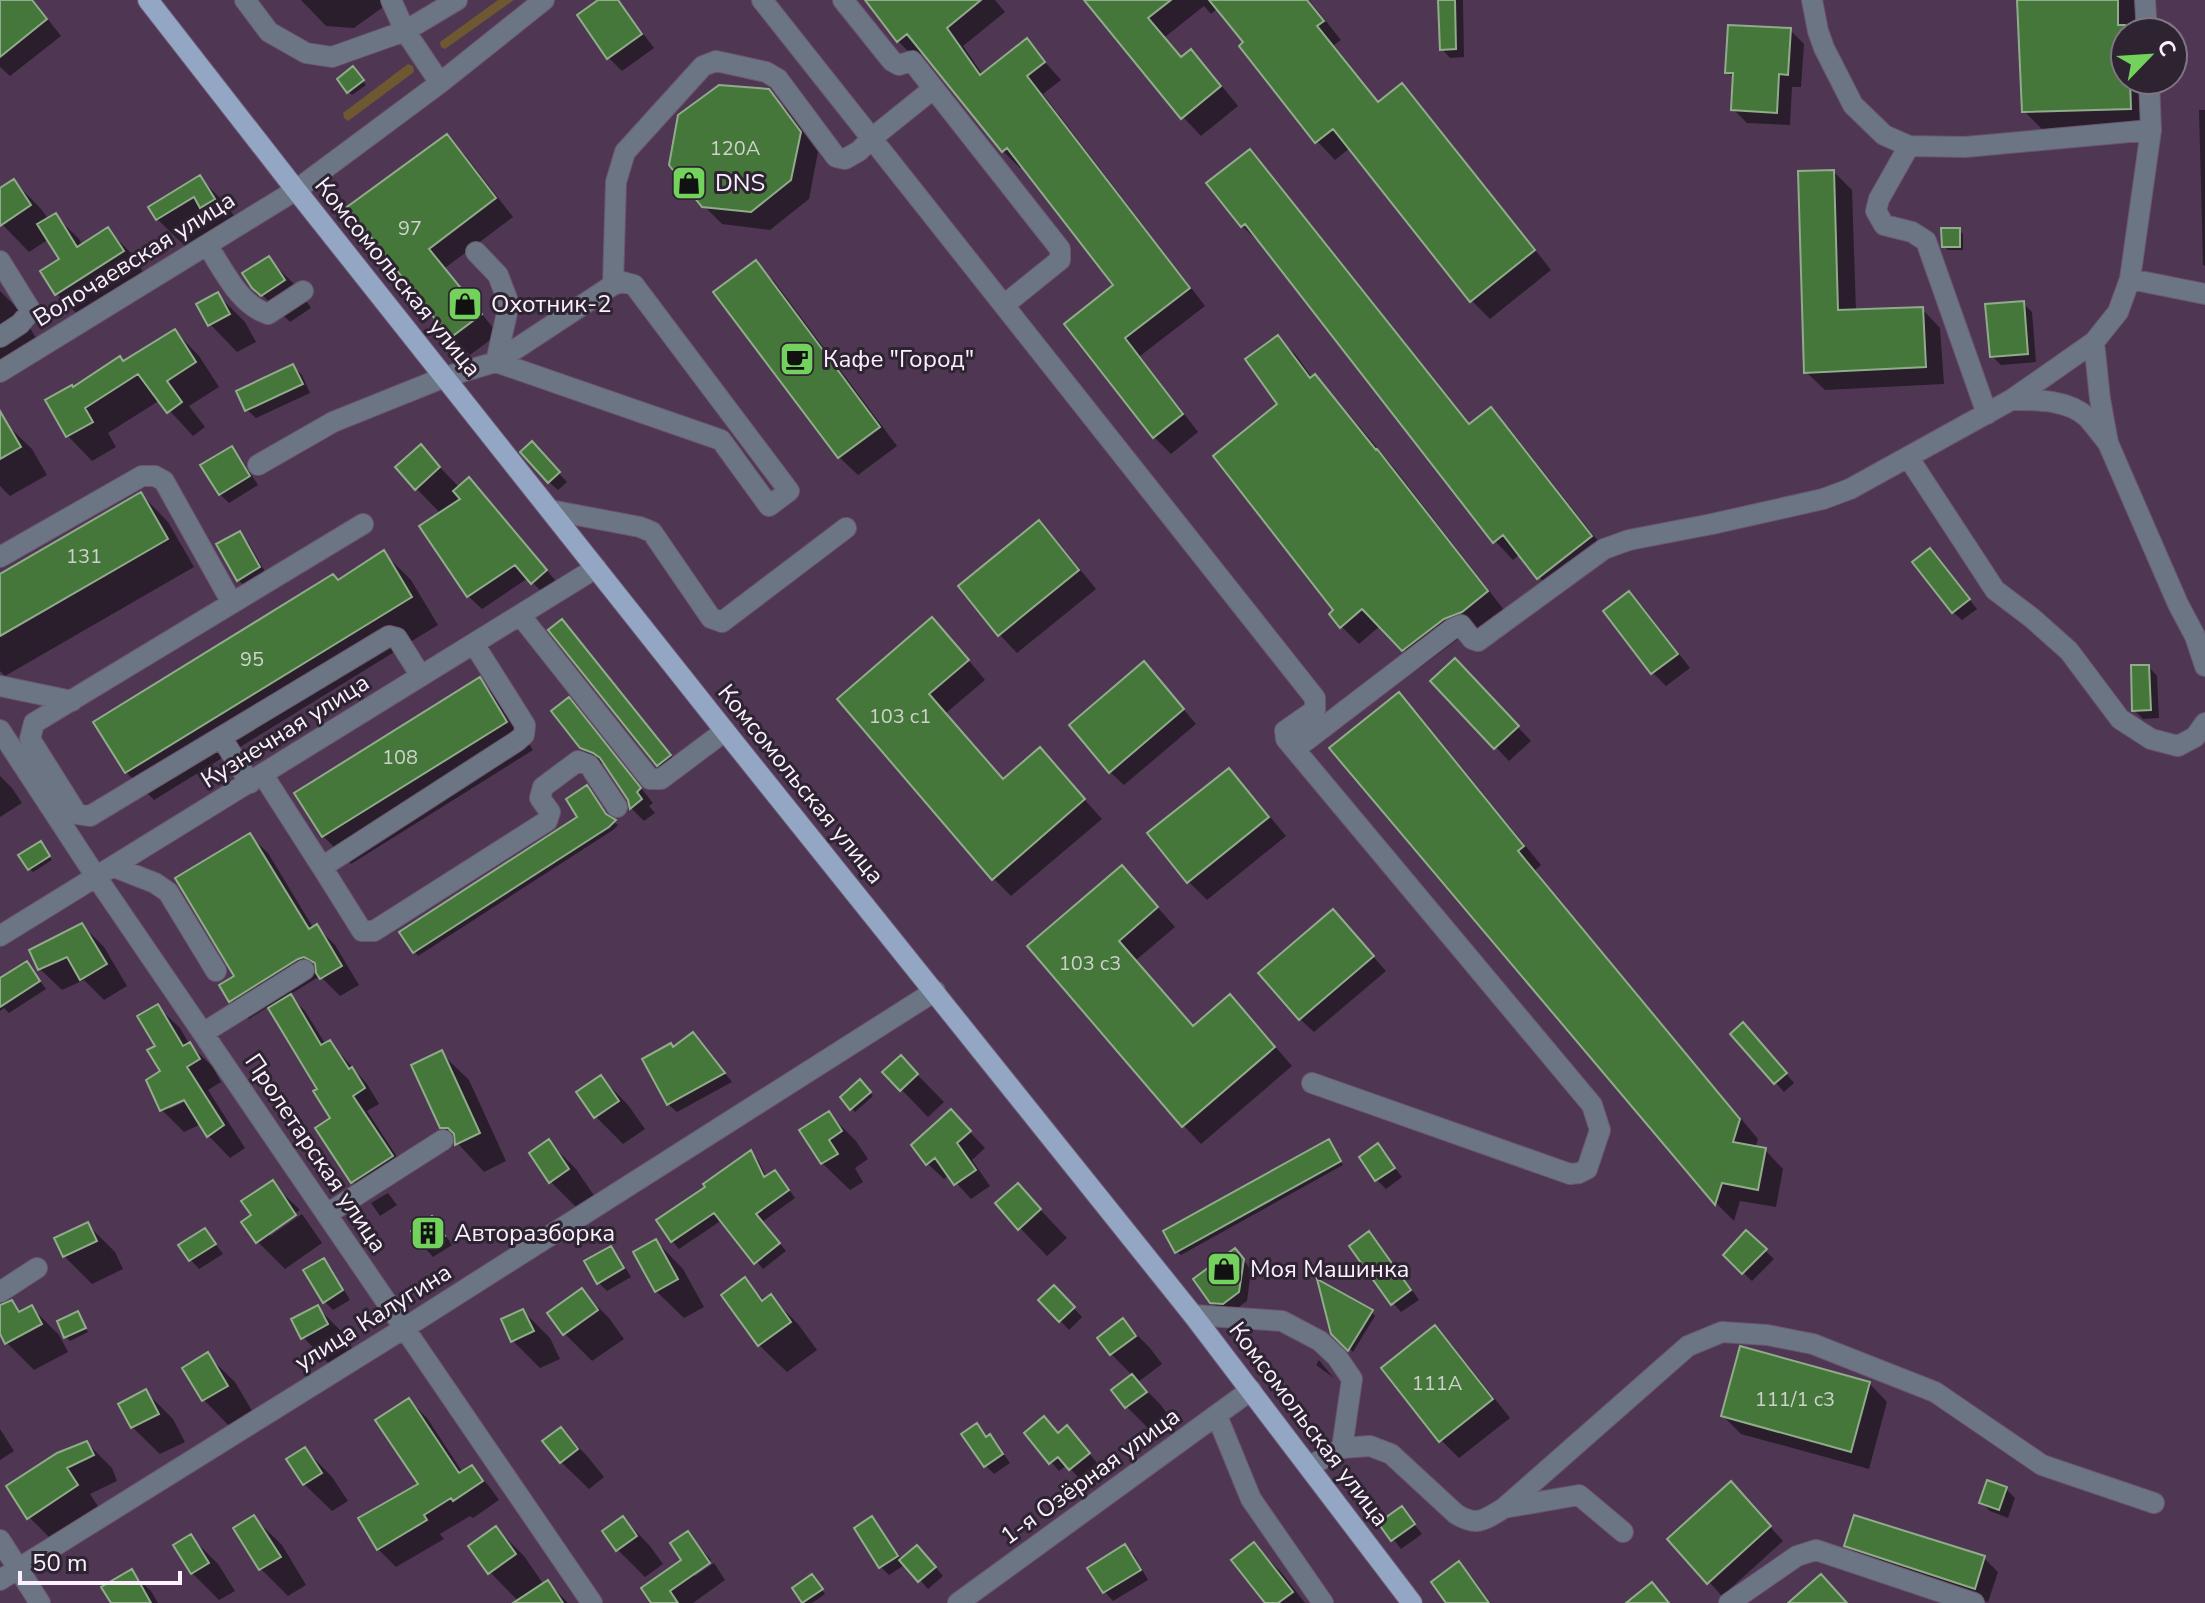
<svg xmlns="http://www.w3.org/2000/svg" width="2205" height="1603" font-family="'Nunito Sans',sans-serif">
<rect width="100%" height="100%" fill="#4f3754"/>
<path fill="#6e5831" d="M498 0H514L445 49 441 47 440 42Z
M408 64 413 66 414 72 348 121 344 118 343 113Z"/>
<path fill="#0007" fill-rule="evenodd" d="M0 0H33L61 36 10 76 0 67Z
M301 0H388L390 2 354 28 326 26Z
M602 0H618L654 48 622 71 608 57Z
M868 0H995L1005 12 963 46 983 75 1026 41 1061 80 1043 94 1205 306 1140 356 1198 432 1171 454 1154 437 1066 324 1116 285 1023 166 1020 168 1003 151 924 52 915 58 898 41Z
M1087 0H1309L1341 40 1334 45 1380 103 1402 85 1420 104 1551 270 1490 319 1471 300 1351 147 1335 160 1317 141 1246 43 1218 8 1211 14 1204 6 1165 37 1183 58 1190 52 1209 70 1238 106 1201 136 1183 117Z
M1440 0H1463L1464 57 1450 58 1442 49Z
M2019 0H2135V32H2125V80H2148L2149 127 2042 129 2024 111Z
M1790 30 1804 44 1801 87H1792L1790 125 1747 123 1733 109 1735 79 1727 72Z
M357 73 366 85 352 95 348 91Z
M768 91 787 110 818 152 809 199 770 230 722 224 703 205Z
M2199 110H2205V266L2203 265Z
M447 137 465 155 513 217 445 268 498 334 470 355 451 337 350 207Z
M1250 151 1268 170 1471 425 1491 410 1509 428 1609 555 1557 596 1539 577 1520 554 1513 560 1495 541 1262 243 1261 244 1242 226Z
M1834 172 1852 190 1856 311 1922 309 1940 328 1944 384 1825 390 1806 372Z
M199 177 227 205 241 227 220 225 185 246 157 219Z
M14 181 41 209 49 220 56 216 79 239 83 246 108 230 131 253 145 275 80 317 57 294 61 260 49 239 29 252 0 222V190Z
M1959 230 1963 234V250H1948L1944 246Z
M268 258 296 286 311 308 290 322 254 287Z
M755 263 774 281 897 446 858 475 839 457Z
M0 291 18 309 38 341 0 369Z
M218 295 245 322 256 342 237 352 210 324Z
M2023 303 2032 312 2036 362 2001 365 1992 356Z
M175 331 199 356 219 387 189 406 205 427 193 436 160 400 108 433 116 447 92 461 68 436 48 401 124 363Z
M1278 338 1296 355 1313 379 1315 377 1333 395 1395 469 1504 610 1480 629 1462 636 1421 667 1381 625 1359 644 1341 626 1280 405Z
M293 366 302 375 310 393 256 418 247 410Z
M4 422 32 449 47 475 10 496 0 486V424Z
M532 444 567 482 558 490 549 482Z
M420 447 460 488 483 493 559 585 546 596 528 578 482 609 468 596 441 514 416 488Z
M231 448 240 457 258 485 229 503 220 494 203 466Z
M141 494 168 522 194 567 5 676 0 671V576Z
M1039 523 1057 541 1096 589 1017 653 999 634Z
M239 533 248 542 268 577 247 588 238 580Z
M383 552 411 580 438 625 154 800 126 772Z
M1938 560 1977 609 1962 620 1953 612Z
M1629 593 1643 607 1690 668 1666 686 1653 673Z
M562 621 575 635 683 770 672 778 658 765Z
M950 638 985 680 946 713 1004 781 1040 750 1102 819 1011 896 993 878 840 699Z
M2149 667 2157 676 2159 718 2143 719 2134 710Z
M1468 674 1531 741 1509 761 1433 681Z
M1157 678 1196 724 1124 785 1110 772Z
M479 680 507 707 533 750 351 864 323 836Z
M1398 694 1417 712 1541 865 1534 871 1758 1139 1755 1148 1765 1150 1783 1169 1776 1207 1740 1201 1734 1221 1717 1204 1332 749Z
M582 714 653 803 649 806 655 813 644 821 631 808 630 799 607 765 596 762 581 747Z
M1229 770 1247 789 1286 836 1207 900 1189 882 1150 834Z
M0 776 12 788 22 803 0 817Z
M607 817 618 825 613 830 418 956 402 933Z
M249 835 268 853 314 929 317 927 335 945 359 985 340 996 320 976 289 995 305 1011 326 1045 330 1042 367 1084 379 1104 367 1111 407 1172 368 1197 353 1182 332 1119 320 1089 269 1006 249 1019 230 1000 237 976Z
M44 848 52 860 33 872 29 868Z
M1122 867 1175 927 1136 960 1194 1028 1248 1015 1292 1066 1201 1144 1183 1125 1030 946Z
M1333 911 1386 971 1314 1032 1300 1019Z
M82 925 104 947 127 986 104 1000 84 980 62 990 40 969Z
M27 963 46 989 9 1013 4 1008 0 1011V981Z
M157 1006 180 1028 189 1044 212 1066 221 1082 208 1090 245 1148 230 1158 208 1135 201 1124 184 1132 162 1110V1072L157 1046ZM192 1094 193 1098 169 1109V1105Z
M693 1034 732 1082 677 1112 668 1104 674 1049Z
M1733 1034H1752L1794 1083 1784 1092Z
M441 1053 469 1080 506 1161 484 1172 442 1126Z
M901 1058 944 1102 928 1117 901 1089Z
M601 1077 628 1105 645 1129 623 1144 596 1117 579 1092Z
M860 1082 873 1096 855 1112 842 1097Z
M829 1114 856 1141 868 1159 855 1168 863 1182 850 1190 822 1163Z
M966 1128 985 1148 972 1160 990 1186 971 1199 949 1175 944 1179 928 1164 914 1145Z
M549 1142 576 1169 595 1197 578 1209 551 1182Z
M1329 1142 1343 1165 1181 1255 1177 1252Z
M1378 1146 1402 1177 1386 1189 1377 1180 1362 1157Z
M751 1153 758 1160 767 1178 782 1180 795 1198 762 1222 786 1251 763 1269 722 1220 679 1249 672 1241 708 1187Z
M272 1183 300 1210 270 1231V1236L302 1214 322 1243 285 1269 258 1242 254 1216Z
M1018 1186 1067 1238 1047 1256 1020 1228Z
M388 1193 397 1205 380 1216 371 1203Z
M432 1219 440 1227 452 1245 433 1257 425 1248 414 1231Z
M88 1225 115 1252 123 1269 92 1284 64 1256Z
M205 1230 223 1254 199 1269 191 1260 181 1245Z
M1746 1233 1774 1259 1752 1281 1725 1255Z
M1369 1234 1378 1242 1419 1300 1401 1312 1393 1303Z
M656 1241 683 1269 704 1307 684 1318 656 1291Z
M611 1248 619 1257 631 1277 607 1291 599 1283Z
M1243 1259 1251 1270 1247 1301 1232 1312 1221 1311 1212 1302Z
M324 1260 332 1269 350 1300 333 1310 324 1301Z
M744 1280 765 1301 771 1297 798 1324 817 1350 787 1372 759 1345Z
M1054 1287 1082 1317 1069 1330 1041 1300Z
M582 1291 609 1318 624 1339 592 1361 565 1334 550 1314Z
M11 1302 22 1313 32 1308 59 1335 68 1352 34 1370 7 1343 0 1330V1306Z
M318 1308 345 1335 354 1352 330 1365 303 1337Z
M523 1311 550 1338 560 1359 540 1368 513 1341Z
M1371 1312 1375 1316 1353 1352 1333 1332Z
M77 1314 88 1332 70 1341 66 1337Z
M1123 1321 1150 1348 1162 1364 1138 1382 1160 1404 1172 1420 1154 1434 1127 1407 1114 1390 1133 1376 1111 1354 1100 1338Z
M1435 1327 1453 1346 1510 1418 1459 1458 1441 1440Z
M207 1355 235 1382 254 1414 231 1428 204 1400 185 1369Z
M1319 1360 1322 1364 1334 1378 1316 1365Z
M1869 1383 1887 1402 1869 1469 1741 1434 1723 1416Z
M146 1392 173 1419 185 1442 160 1454 132 1427Z
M409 1400 427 1418 463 1473 471 1467 489 1486 499 1500 473 1518 470 1516 440 1534 444 1539 396 1567 378 1549 420 1484Z
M1044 1418 1059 1435 1076 1437 1097 1463 1079 1478 1067 1465 1059 1471 1051 1462Z
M977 1426 998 1446 1010 1463 994 1474 986 1466Z
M0 1429 14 1451 0 1460Z
M561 1429 588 1457 604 1477 589 1489 561 1462Z
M87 1443 112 1468 117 1481 90 1494 101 1511 54 1542 29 1517 58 1455Z
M305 1449 332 1477 348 1501 332 1511 304 1484Z
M2006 1489 2015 1498 2008 1518 1990 1511 1981 1502Z
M1744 1498 1783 1541 1722 1596 1670 1539Z
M1402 1509 1422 1534 1401 1549 1381 1523Z
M254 1518 282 1545 306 1585 288 1596 261 1569 236 1529Z
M623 1518 650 1546 663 1564 645 1577 617 1549Z
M872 1519 880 1528 902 1560 926 1556 943 1576 928 1589 906 1564 889 1575 881 1567Z
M496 1528 524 1556 544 1585 548 1582 568 1603H517L519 1602 490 1572Z
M688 1533 711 1560 693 1573 695 1576 714 1563 725 1580 693 1603H653L684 1560Z
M191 1537 218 1564 235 1591 219 1600 192 1573Z
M1254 1545 1281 1572 1305 1603H1267Z
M1847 1545 1984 1558 1998 1572 1988 1602 1860 1559Z
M1125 1547 1134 1555 1148 1580 1113 1601 1105 1592 1090 1568Z
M1459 1564 1472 1577 1491 1603H1449Z
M131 1572 151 1591 158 1603H114Z
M815 1580 825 1594 812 1603H805L794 1589Z"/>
<path fill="#45763a" stroke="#90ac8a" stroke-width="2" d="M0 0H32L47 19 0 57Z
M598 0H618L642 34 607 59 577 15Z
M865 0H981L947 28 980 75 1027 38 1045 62 1027 76 1190 288 1125 338 1183 414 1153 438 1064 324 1113 285 1007 148 1002 152 907 34 897 42Z
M1084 0H1171L1148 18 1181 57 1191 49 1221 86 1181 119Z
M1209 0H1307L1324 21 1317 26 1378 102 1402 83 1535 250 1470 302 1333 129 1315 143 1239 46 1243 42Z
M1438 0H1455L1456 49 1440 50Z
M2017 0H2118V25H2125V80H2130L2131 109 2022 112Z
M1728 25 1791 28 1788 75 1779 74 1777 113 1731 110 1733 73H1725Z
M353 66 364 80 347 93 337 79Z
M719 85 769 89 801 132 791 180 751 212 702 207 669 165 678 115Z
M447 134 496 198 429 249 482 314 450 338 347 207Z
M1250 149 1469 424 1491 407 1592 536 1537 579 1503 535 1493 543 1245 224 1241 227 1206 183Z
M1834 170 1838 310 1923 307 1926 367 1804 373 1798 171Z
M200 175 215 199 200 208 194 197 156 220 148 207Z
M14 179 31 205 0 226V188Z
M56 213 77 247 108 227 124 251 55 295 40 271 59 259 37 224Z
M1941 228H1960V247H1942Z
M269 256 285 280 261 296 252 288 242 273Z
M756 260 880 427 838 458 713 292Z
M218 292 230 314 208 326 196 304Z
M2024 301 2028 354 1990 357 1985 304Z
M175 329 196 362 167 381 182 402 167 413 138 374 85 408 93 422 66 437 45 400 72 385 73 387 120 356 123 361Z
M1278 335 1310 378 1315 374 1376 450 1377 449 1488 591 1462 612 1444 619 1402 651 1362 609 1340 628 1329 614 1333 610 1213 456 1277 404 1245 359Z
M293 364 303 384 245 411 236 391Z
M0 411 21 447 0 459Z
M532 441 560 472 548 483 520 452Z
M421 444 440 467 415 490 395 467Z
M232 446 250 476 219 495 200 465Z
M469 477 547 570 531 584 515 565 467 597 419 526 460 499 453 491Z
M141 492 168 539 0 636V574Z
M1039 520 1079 570 998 636 958 586Z
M240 531 260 567 237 581 216 544Z
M1930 548 1970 599 1952 613 1912 562Z
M384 550 412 597 125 773 93 722 333 574 338 580Z
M1629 591 1678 654 1651 674 1603 611Z
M932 617 969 660 929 694 1003 779 1040 747 1085 799 992 880 837 699Z
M562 619 671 755 657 766 548 630Z
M1455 658 1519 726 1494 749 1430 681Z
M1144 661 1184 709 1109 773 1069 725Z
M2131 665H2149L2151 710 2132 711Z
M480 677 507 722 322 837 294 793Z
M1399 692 1524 846 1518 851 1740 1119 1733 1142 1766 1148 1758 1190 1722 1183 1715 1205 1329 748Z
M569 697 641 788 637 792 642 799 630 809 628 800 600 758 593 753 580 748 551 711Z
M1229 768 1269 817 1187 883 1147 833Z
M587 785 606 814 616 820 609 827 413 953 399 932 577 817 566 799Z
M250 833 309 929 317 924 342 966 320 979 316 973 315 963 304 957 298 959 229 1002 219 985 234 976 175 878Z
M41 841 50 856 28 870 18 855Z
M1122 865 1158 907 1119 941 1193 1026 1230 994 1275 1047 1182 1127 1027 946Z
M1333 909 1374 956 1299 1020 1258 973Z
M82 923 107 964 80 980 67 957 38 970 29 950Z
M27 961 40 981 0 1007V978Z
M291 994 321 1045 330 1040 349 1069 352 1067 365 1088 353 1096 393 1156 351 1183 315 1128 330 1118 313 1091 317 1089 268 1008Z
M158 1004 183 1046 190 1042 200 1059 187 1067 224 1125 207 1137 184 1100 160 1111 146 1080 160 1071 147 1050 155 1046 137 1016Z
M1743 1022 1787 1073 1774 1084 1730 1034Z
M693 1032 725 1073 667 1105 642 1059 671 1043 673 1047Z
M442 1050 480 1133 455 1145 454 1134 448 1128H440L411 1065Z
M901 1055 918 1074 900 1091 882 1072Z
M601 1075 619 1101 594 1118 576 1092Z
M860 1079 871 1092 850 1110 840 1097Z
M951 1109 971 1131 957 1143 976 1170 954 1185 935 1158 926 1165 911 1145Z
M829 1111 842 1131 829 1140 838 1154 821 1164 799 1130Z
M549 1139 569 1169 549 1183 529 1153Z
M1329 1139 1341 1161 1175 1253 1163 1231Z
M1378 1143 1395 1168 1375 1181 1359 1157Z
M751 1150 764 1177 775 1170 789 1190 756 1214 780 1243 754 1264 714 1213 671 1242 656 1220 705 1187 703 1184Z
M273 1180 296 1215 256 1243 241 1222 251 1215 241 1201Z
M1018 1183 1041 1209 1018 1230 995 1203Z
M432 1216 445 1236 423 1249 411 1231Z
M88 1222 97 1241 63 1257 54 1238Z
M205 1228 216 1244 189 1261 178 1245Z
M1746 1230 1767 1249 1742 1274 1723 1255Z
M1369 1231 1411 1290 1391 1305 1349 1246Z
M656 1239 678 1279 655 1292 633 1252Z
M611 1246 624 1268 597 1284 584 1261Z
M1235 1248 1244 1259 1239 1292 1223 1304 1210 1303 1193 1279Z
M324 1258 343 1290 323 1303 303 1270Z
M745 1277 762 1301 771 1294 791 1322 758 1346 721 1295Z
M1317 1279 1373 1310 1348 1351 1331 1334Z
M1054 1285 1075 1307 1059 1322 1038 1300Z
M582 1288 598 1310 563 1335 547 1313Z
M12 1300 19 1312 32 1305 42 1324 5 1344 0 1334V1305Z
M318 1305 328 1324 301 1339 291 1319Z
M523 1309 534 1331 511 1342 501 1319Z
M78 1311 86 1328 64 1338 57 1321Z
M1123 1318 1136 1336 1110 1355 1097 1338Z
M1435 1325 1493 1399 1439 1442 1381 1368Z
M1740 1346 1870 1382 1851 1452 1721 1416Z
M208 1352 228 1386 202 1401 182 1368Z
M1132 1374 1147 1392 1125 1408 1111 1390Z
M146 1389 159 1414 131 1428 118 1404Z
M409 1398 459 1473 472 1465 483 1481 453 1501 451 1498 424 1515 427 1520 377 1550 358 1518 418 1484 375 1420Z
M1044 1416 1058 1433 1067 1425 1090 1453 1069 1470 1058 1457 1049 1464 1024 1433Z
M977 1423 986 1437 990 1434 1003 1454 984 1467 961 1434Z
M561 1427 578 1449 560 1463 542 1441Z
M87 1441 94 1455 67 1468 78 1485 27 1519 6 1486 57 1453Z
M305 1447 322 1473 303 1485 286 1459Z
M1987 1480 2007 1487 1999 1510 1979 1503Z
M1731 1481 1771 1526 1707 1584 1667 1539Z
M1402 1506 1415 1524 1391 1541 1378 1523Z
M254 1515 281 1557 259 1570 233 1528Z
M1854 1515 1985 1556 1975 1589 1844 1546Z
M623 1516 637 1536 616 1551 602 1531Z
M872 1516 898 1556 879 1568 854 1528Z
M496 1526 516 1554 488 1574 468 1546Z
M688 1531 710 1563 670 1591 678 1603H651L641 1588 681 1560 670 1543Z
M191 1534 209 1563 191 1574 173 1545Z
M1254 1542 1293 1592 1278 1603H1265L1231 1560Z
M1125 1544 1141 1570 1103 1593 1087 1568Z
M917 1545 936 1567 918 1582 899 1560Z
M1459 1561 1489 1603H1446L1431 1582Z
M132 1569 151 1603H111L101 1587Z
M812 1574 823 1589 802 1603 792 1588Z
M1821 1574 1847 1603H1788Z
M548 1580 563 1603H513Z
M1652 1582 1669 1603H1626Z"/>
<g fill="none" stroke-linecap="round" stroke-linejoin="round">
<g stroke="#6b556f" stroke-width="22">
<path id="minor" d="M245 0 269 32 306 53 332 57 405 31 457 0
M391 0 405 31 440 83
M762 0 1315 698V710L1285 731 1286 739 1592 1105 1600 1130 1587 1169 1579 1173 1570 1174 1312 1083
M843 0 892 61 899 65 912 61 1060 249V260L1004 305
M1812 0 1818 31 1824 48 1853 105 1884 135 1909 146 1965 147 2151 130
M2145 0 2147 32
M1909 146 1879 199 1876 211 1884 225 1912 232 1926 241 1987 414
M207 245C224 270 238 304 268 314L303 291
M476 252 498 275 509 304 496 362
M0 261 31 311 20 324 0 337
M2130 279 2205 294
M613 285 616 182 625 152 703 66 716 61 766 72 778 79 836 157 845 159 859 151 872 138 933 89
M2094 342 2100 399 2108 443 2178 604 2195 636 2205 666
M0 372 296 190 440 83 544 0
M2011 400C2036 400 2067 399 2087 417 2094 425 2101 434 2108 443
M1908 457 1995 590 2032 618 2069 651 2120 719 2151 739 2178 746 2195 737 2205 723
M258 465 333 422 445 377 496 362 613 285 623 282 634 285 789 491 769 506 721 440 496 362
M550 510 640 527 652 532 711 618 722 622 846 528
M363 524 34 723 30 739 77 814 90 816 389 636 397 638 421 676
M0 557 142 476H155L164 481 232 603
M520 615 650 779H661L725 731
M474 644 525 725 524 735 517 741 322 867 362 931H374L547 821 550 812 540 798 543 787 578 761 589 765 617 807
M0 686 72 701
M0 730 97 878 592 1603
M221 737 250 783
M1295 749 1452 629 1461 625 1472 639 1478 641 1604 549 1629 540 1712 524 1823 499 1850 489 2011 400 2094 342 2118 312 2130 279 2151 130 2149 80
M263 775 322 867
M114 867 155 883 168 892 216 971
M0 936 596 568
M203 1033 304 970
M327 1214 443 1140
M0 1292 37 1268
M1193 1315 1282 1321 1320 1341 1337 1357 1352 1379 1342 1448
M1217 1416 1251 1499 1323 1603
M1310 1466 1342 1448 1370 1446 1391 1454 1456 1514C1477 1527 1484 1520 1504 1508L1688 1346 1722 1332 1767 1335 1813 1344 1935 1392 2042 1465 2154 1503
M1504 1508 1579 1495 1623 1532
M0 1540 40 1603
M0 1580 403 1329 935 991
M958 1603 1251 1390
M1729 1603 1797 1556 1816 1550 1974 1603"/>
</g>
<g stroke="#6b556f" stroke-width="22">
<path id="major" d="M148 0 296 190 725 731 1193 1315 1412 1603"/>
</g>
<use href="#minor" stroke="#6b7583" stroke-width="20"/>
<use href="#major" stroke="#93a6c4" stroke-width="20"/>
</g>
<defs>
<g id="shop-square" transform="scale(1.8)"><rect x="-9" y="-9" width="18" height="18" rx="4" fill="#73d25c" stroke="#2e2431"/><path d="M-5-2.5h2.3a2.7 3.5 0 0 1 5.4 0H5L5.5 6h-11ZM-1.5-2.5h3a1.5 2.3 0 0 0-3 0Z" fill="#111"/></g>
<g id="cafe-square" transform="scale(1.8)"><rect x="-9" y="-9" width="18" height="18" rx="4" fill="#73d25c" stroke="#2e2431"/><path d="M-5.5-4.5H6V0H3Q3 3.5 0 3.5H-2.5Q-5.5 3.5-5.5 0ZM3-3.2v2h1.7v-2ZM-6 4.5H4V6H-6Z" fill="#111"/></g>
<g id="building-square" transform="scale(1.8)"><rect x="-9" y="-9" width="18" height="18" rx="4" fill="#73d25c" stroke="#2e2431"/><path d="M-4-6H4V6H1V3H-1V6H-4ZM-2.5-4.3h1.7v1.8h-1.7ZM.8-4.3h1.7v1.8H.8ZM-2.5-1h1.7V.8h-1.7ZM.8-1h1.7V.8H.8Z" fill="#111"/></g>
</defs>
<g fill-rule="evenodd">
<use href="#shop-square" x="689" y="183"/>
<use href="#shop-square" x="465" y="304"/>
<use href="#cafe-square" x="797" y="359"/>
<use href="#building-square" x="428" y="1233"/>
<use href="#shop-square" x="1224" y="1269"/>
</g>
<g text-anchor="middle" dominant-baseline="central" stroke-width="6" stroke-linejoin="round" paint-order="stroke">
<g font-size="20" fill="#ced2cd">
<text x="735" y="148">120А</text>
<text x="410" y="228">97</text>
<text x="84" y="556">131</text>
<text x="252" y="659">95</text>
<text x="900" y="716">103 с1</text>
<text x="400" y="757">108</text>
<text x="1090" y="963">103 с3</text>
<text x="1437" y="1383">111А</text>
<text x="1795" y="1399">111/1 с3</text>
</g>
<g font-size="24" fill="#fbf0fe" stroke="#2e2431" text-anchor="start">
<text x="715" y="183">DNS</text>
<text x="491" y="304">Охотник-2</text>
<text x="823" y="359">Кафе "Город"</text>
<text x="454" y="1233">Авторазборка</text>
<text x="1250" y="1269">Моя Машинка</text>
</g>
<g font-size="24" fill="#fbf0fe" stroke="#2e2431">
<text transform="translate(134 259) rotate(-32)">Волочаевская улица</text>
<text transform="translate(398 277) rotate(51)">Комсомольская улица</text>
<text transform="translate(285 731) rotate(-32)">Кузнечная улица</text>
<text transform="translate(801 784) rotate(51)">Комсомольская улица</text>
<text transform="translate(316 1153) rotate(56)">Пролетарская улица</text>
<text transform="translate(373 1317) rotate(-32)">улица Калугина</text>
<text transform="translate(1309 1424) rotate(53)">Комсомольская улица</text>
<text transform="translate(1090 1476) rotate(-36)">1-я Озёрная улица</text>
</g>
</g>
<g transform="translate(2149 56) rotate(65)"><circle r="38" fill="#2e2431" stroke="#807683" stroke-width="2"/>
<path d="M0-6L14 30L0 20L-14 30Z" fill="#73d25c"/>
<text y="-12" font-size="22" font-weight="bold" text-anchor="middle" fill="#fbf0fe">С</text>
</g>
<path d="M20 1571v12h160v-12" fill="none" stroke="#fbf0fe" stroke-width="4"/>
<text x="32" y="1571" font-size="24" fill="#fbf0fe" stroke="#2e2431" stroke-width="6" paint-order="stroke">50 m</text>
</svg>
